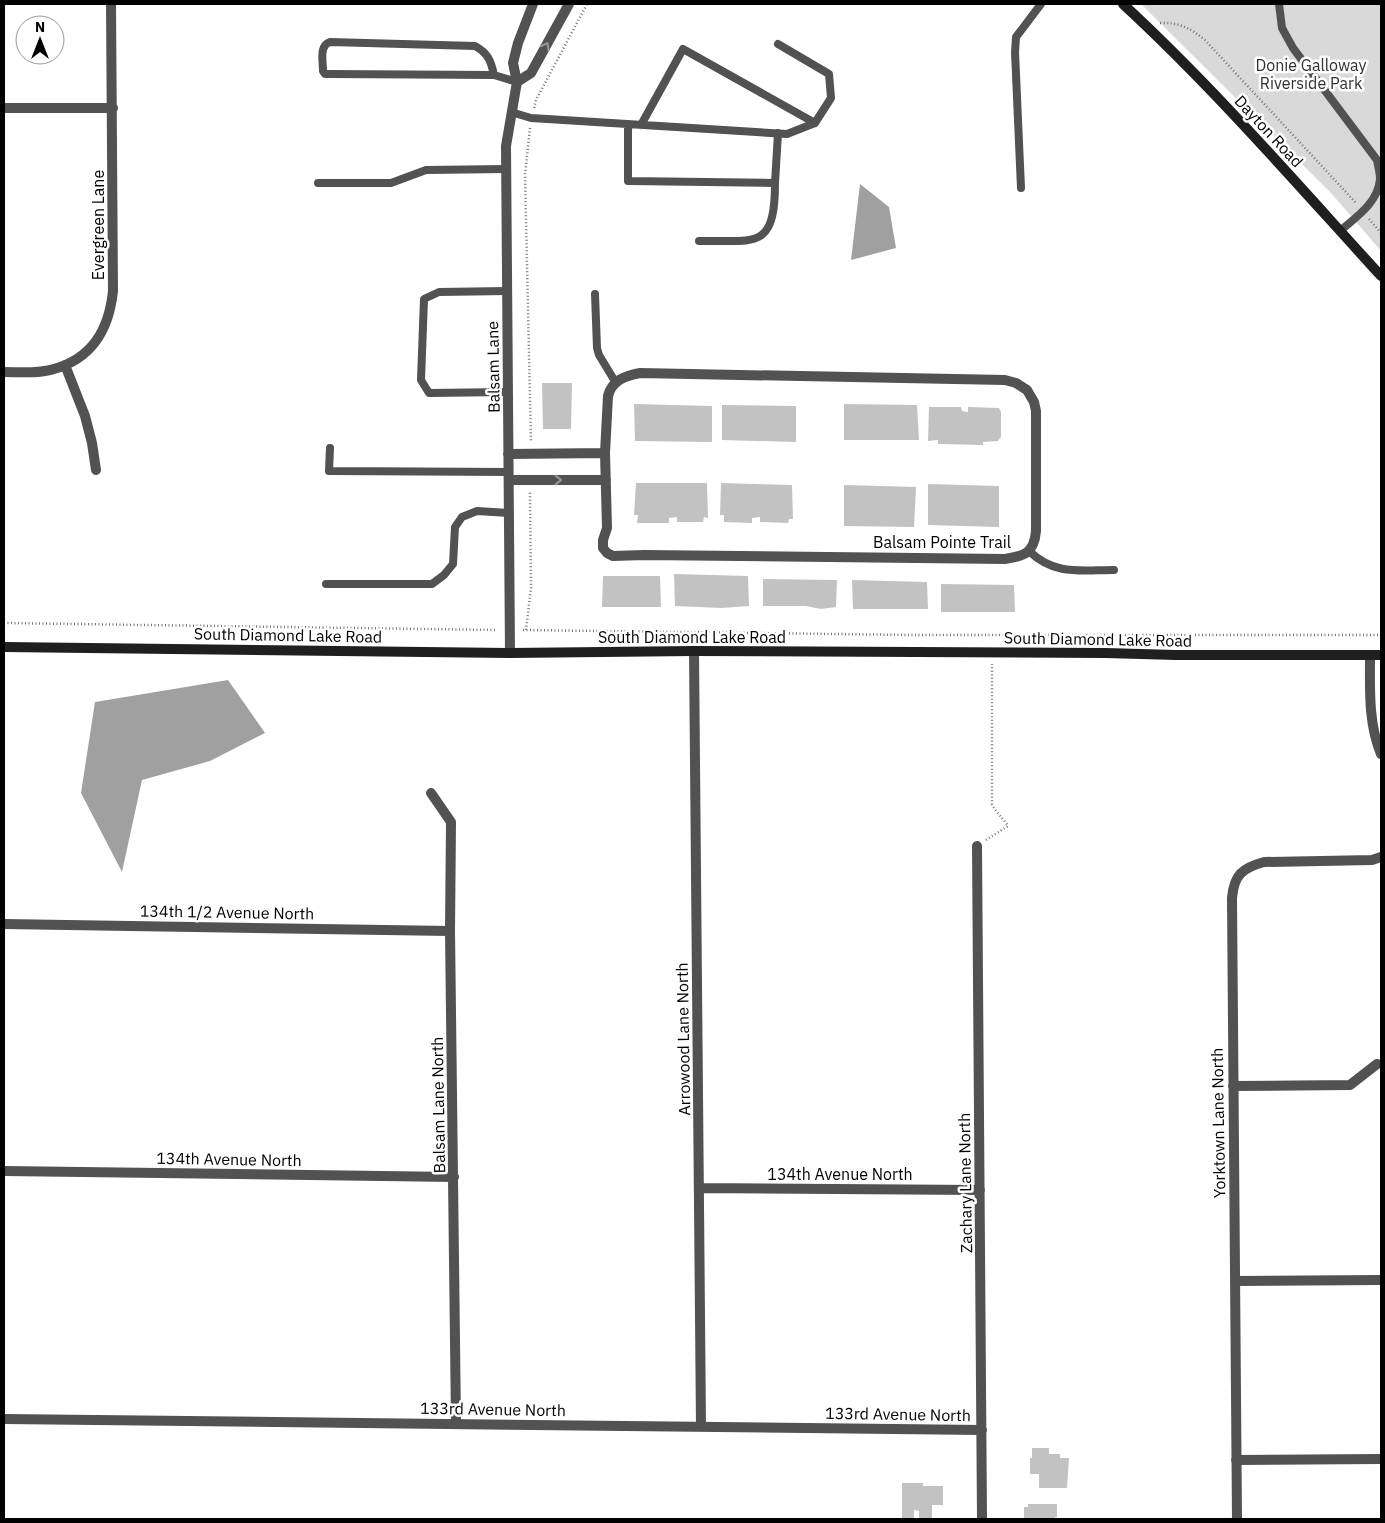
<svg xmlns="http://www.w3.org/2000/svg" width="1385" height="1523" font-family="'IBM Plex Sans',sans-serif">
<rect width="100%" height="100%" fill="#fff"/>
<path fill="#d9d9d9" d="M1141 4H1381V251L1331 193Z"/>
<path fill="#a0a0a0" d="M860 184 889 207 896 248 851 260Z
M228 680 265 733 210 761 142 780 122 872 81 793 95 702Z"/>
<path fill="#c2c2c2" d="M542 383H572L571 429H543Z
M634 404 712 406V442L635 441Z
M844 404 917 405 919 440H844Z
M722 405 796 406V442L722 440Z
M929 407H961L962 411 968 412V407L999 408 1001 412V437L998 441 983 442V445L938 444V440L928 441Z
M636 483H707L708 518 704 517 703 522H677V517L669 518V523H637L638 515H634Z
M721 483 792 485 793 519H789L788 523 760 522V517L752 518V523L724 522V515H720Z
M928 484 999 486V527L928 525Z
M844 485 916 487 914 527 844 526Z
M674 574 748 576 749 606 722 608 675 606Z
M603 576H660L661 607H602Z
M763 579 837 580 836 607 821 609 806 606H763Z
M852 580 927 582 928 609H853Z
M941 584 1014 585 1015 612H941Z
M1032 1448H1049V1454H1060V1458H1069L1067 1488H1039V1474H1030V1458H1032Z
M902 1483H923V1486H943V1505H932V1518H919V1511L914 1510V1519H902Z
M1028 1504H1057V1517H1055L1056 1519H1024V1507H1028Z"/>
<g fill="none" stroke-linecap="round" stroke-linejoin="round">
<path stroke="#747474" stroke-width="2.5" stroke-dasharray="1 2.5" stroke-linecap="butt" d="M1160 23C1179 22 1190 28 1205 40L1356 203
M534 108 536 100 587 4
M530 128 525 175 531 442
M1369 219 1381 233
M4 623 497 630
M523 630 911 635H1381
M526 630 531 588 530 492
M986 840 1008 826C1003 818 996 813 992 804V664"/>
<path stroke="#525252" stroke-width="8" d="M1279 4 1282 28 1293 48 1377 160C1378 166 1380 173 1380 179 1378 203 1356 217 1340 231
M494 75C491 61 488 53 475 46L330 42C319 46 323 60 323 71L325 74H329L494 75 517 82
M511 112 531 118 787 134 815 123 831 98 829 74 778 44
M628 124V181L775 183 778 133
M641 125 683 49 815 123
M318 183H391L426 170 506 169
M1021 188 1015 52 1016 37 1041 4
M699 241C755 240 775 251 775 183
M507 291 439 292 424 299 421 380 429 393 508 392
M595 294 597 348 599 355 616 383
M330 448 329 471 509 472
M1029 551C1055 576 1081 570 1114 570
M326 584H432L444 575 453 564 455 527 462 517 477 511 509 513"/>
<path stroke="#525252" stroke-width="10" d="M517 82 531 73 569 4
M4 108H113
M65 365 85 416 92 443 96 470
M4 372C20 372 38 374 54 369 93 358 109 329 113 291L111 4
M640 373 1005 380 1016 383 1027 390 1034 402 1036 411V531C1034 553 1025 556 1005 559L644 555 613 556 607 553 603 548V540L607 528 605 453 608 396C612 380 625 376 640 373Z
M508 454 605 453
M509 480H606
M694 651 701 1427
M510 653 506 146 517 82 513 63 518 43 533 4
M1370 655C1370 688 1368 723 1381 754
M431 793 451 822 450 931 456 1423
M977 846 982 1519
M4 924 450 931
M1233 1086 1350 1085 1377 1064
M4 1171 454 1177
M700 1188 980 1190
M1235 1281 1381 1280
M4 1419 982 1430
M1236 1460 1381 1459
M1237 1519 1232 898C1234 875 1242 868 1264 862L1372 860 1381 857"/>
<path stroke="#1f1f1f" stroke-width="10" d="M1123 4C1215 89 1297 184 1381 276
M4 647 510 653 694 651 1106 653 1176 655H1381"/>
</g>
<defs><path id="oneway-chevron" d="M-2-3.5L2.5 0L-2 3.5" fill="none" stroke-width="1.6" stroke-linecap="round" stroke-linejoin="round" transform="scale(1.25)"/></defs>
<g stroke="#979797">
<use href="#oneway-chevron" transform="translate(546 46) rotate(-61)"/>
<use href="#oneway-chevron" transform="translate(558 480)"/>
</g>
<g text-anchor="middle" dominant-baseline="central" stroke-width="5" stroke-linejoin="round" paint-order="stroke">
<g font-size="16" fill="#303030" stroke="#fff">
<text x="1311" y="65">Donie Galloway<tspan x="1311" dy="18">Riverside Park</tspan></text>
</g>
<g font-size="16" fill="#000" stroke="#fff">
<text transform="translate(1269 131) rotate(47)">Dayton Road</text>
<text transform="translate(98 225) rotate(-90)">Evergreen Lane</text>
<text transform="translate(493 367) rotate(-91)">Balsam Lane</text>
<text x="942" y="542">Balsam Pointe Trail</text>
<text transform="translate(288 635) rotate(1)">South Diamond Lake Road</text>
<text x="692" y="637">South Diamond Lake Road</text>
<text transform="translate(1098 639) rotate(1)">South Diamond Lake Road</text>
<text transform="translate(227 912) rotate(1)">134th 1/2 Avenue North</text>
<text transform="translate(683 1039) rotate(-91)">Arrowood Lane North</text>
<text transform="translate(438 1105) rotate(-91)">Balsam Lane North</text>
<text transform="translate(1218 1123) rotate(-91)">Yorktown Lane North</text>
<text transform="translate(229 1159) rotate(1)">134th Avenue North</text>
<text x="840" y="1174">134th Avenue North</text>
<text transform="translate(965 1183) rotate(-91)">Zachary Lane North</text>
<text transform="translate(493 1409) rotate(1)">133rd Avenue North</text>
<text transform="translate(898 1414) rotate(1)">133rd Avenue North</text>
</g>
</g>
<rect width="1385" height="1523" fill="none" stroke="#000000" stroke-width="10"/>
<g transform="translate(40 40)"><circle r="24" fill="#ffffff" stroke="#999999"/>
<path d="M0-4L9 19L0 12L-9 19Z" fill="#000000"/>
<text y="-8" font-size="14" font-weight="bold" text-anchor="middle" fill="#000000">N</text>
</g>
</svg>
